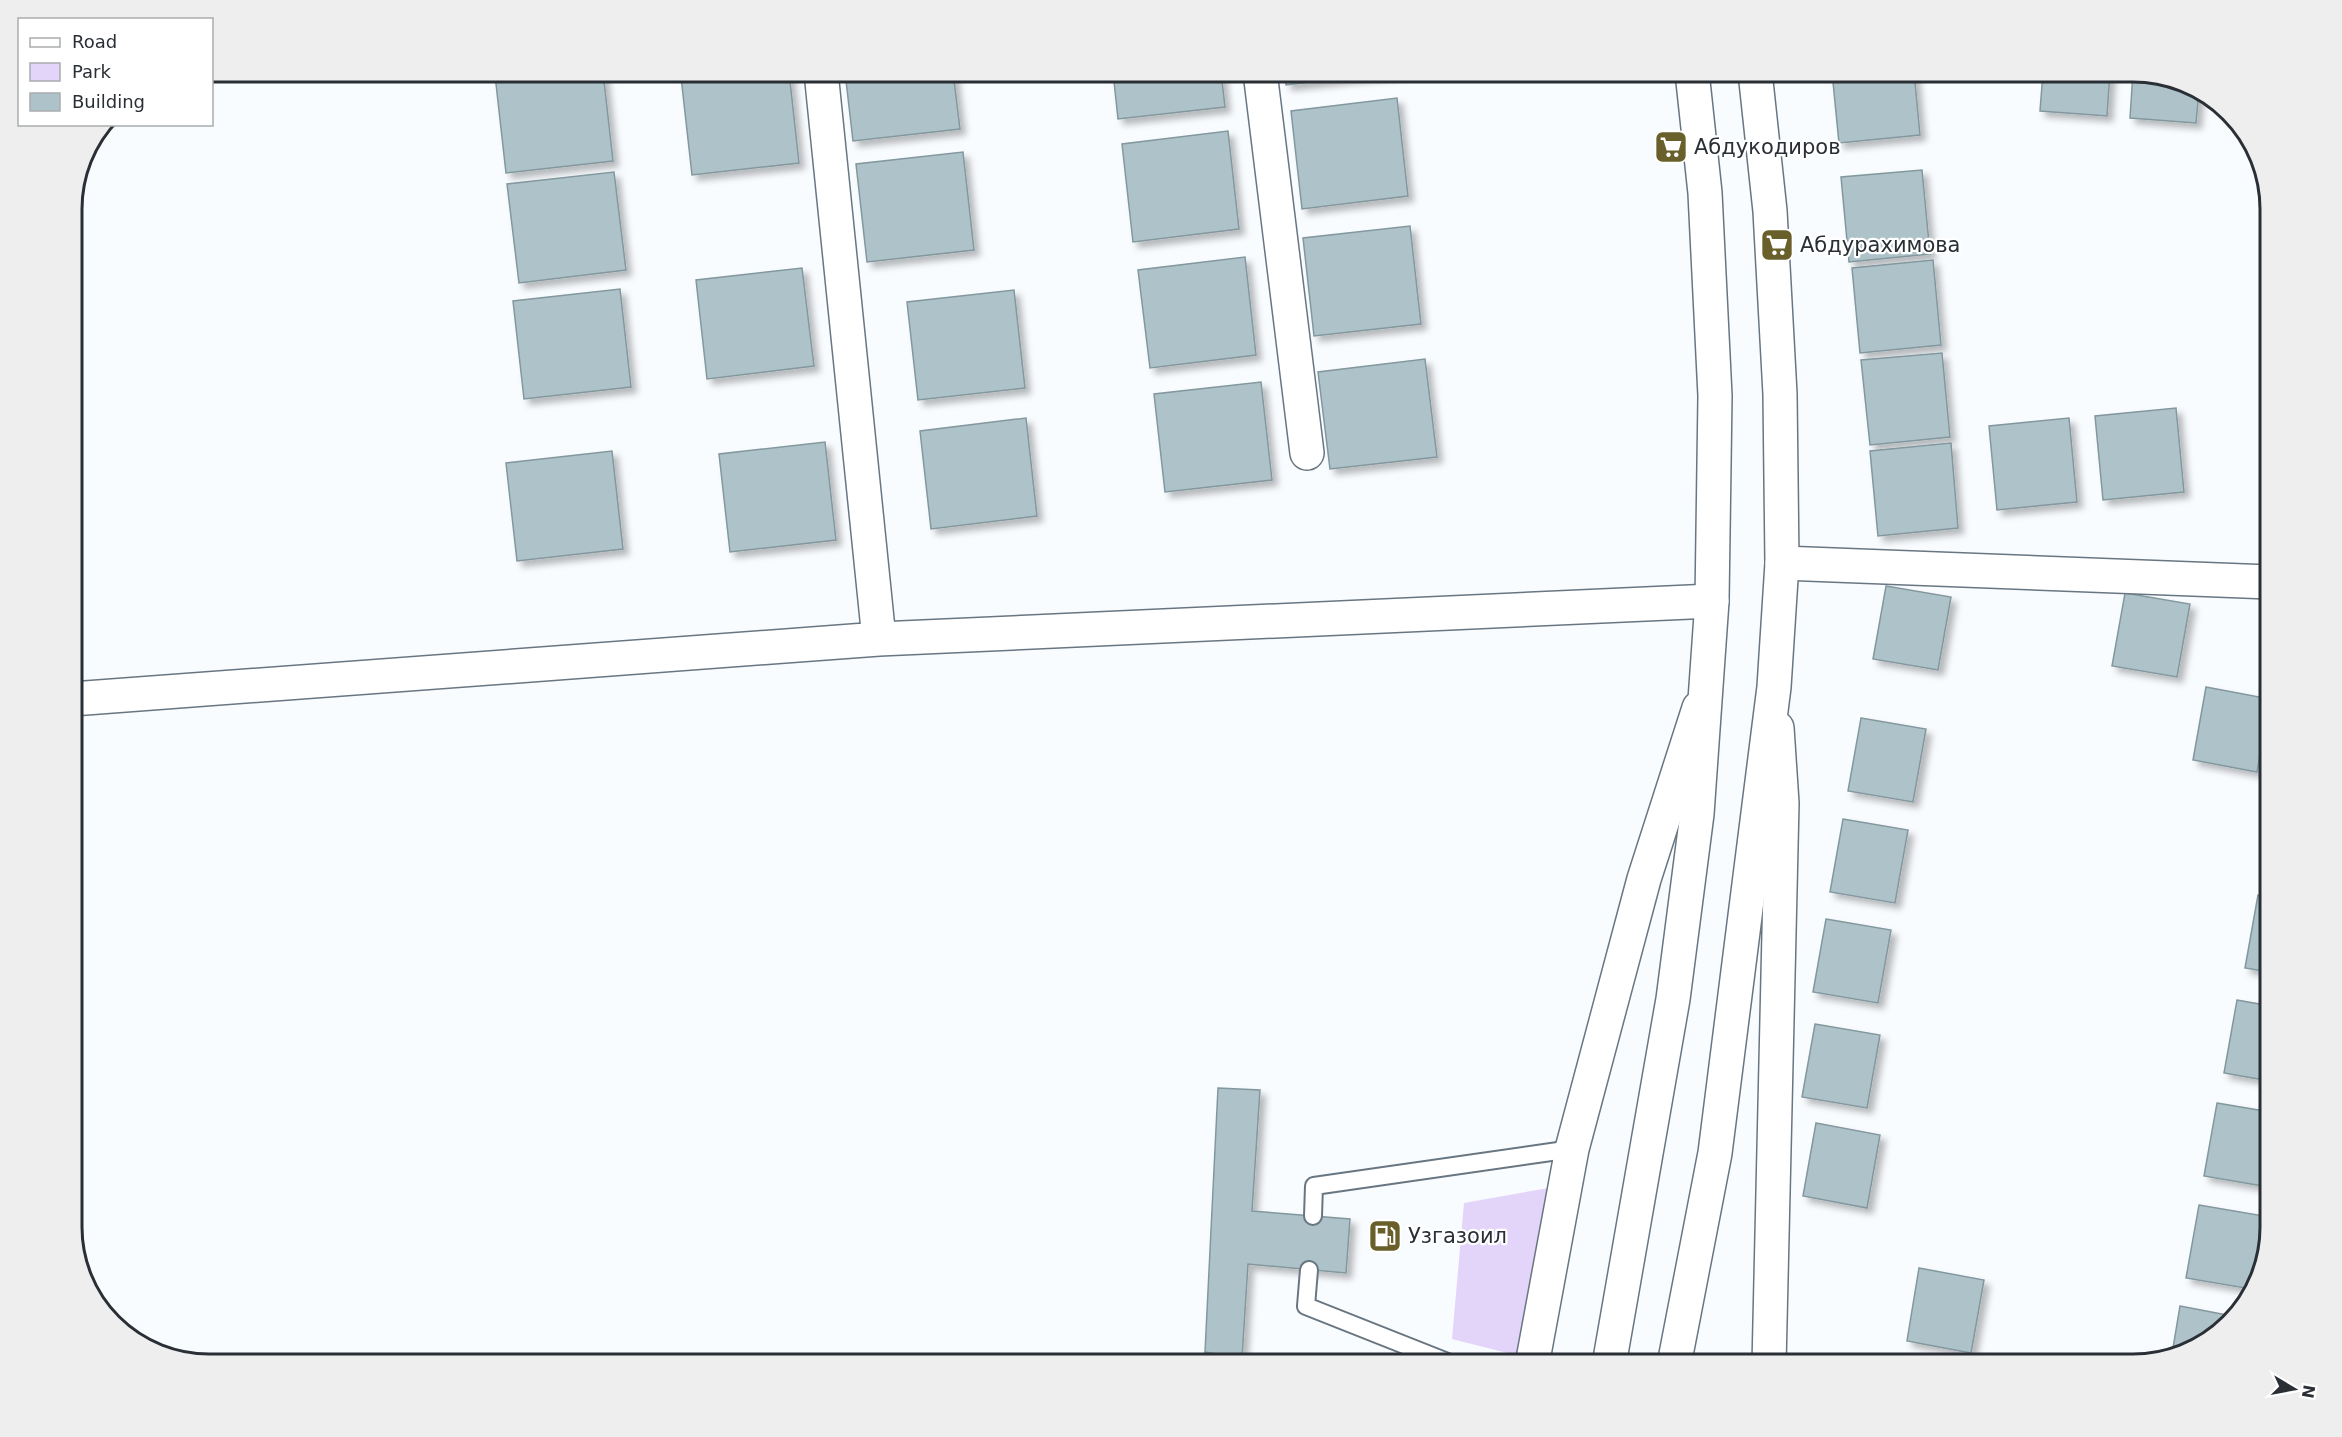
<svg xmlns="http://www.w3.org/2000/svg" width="2342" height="1437" font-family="'DejaVu Sans',sans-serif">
<defs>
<filter id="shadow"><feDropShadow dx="5.5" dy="5.5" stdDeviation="3" flood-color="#0004"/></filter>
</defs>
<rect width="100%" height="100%" fill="#f9fcff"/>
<path fill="#e3d4fa" d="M1571 1184 1547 1363 1452 1339 1464 1203Z"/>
<path fill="#adc3c9" stroke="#83989e" stroke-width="1.5" filter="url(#shadow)" d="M519 72H603L613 161 506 173 495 75Z
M725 72H789L799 163 692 175 681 77Z
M845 72H953L960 129 853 141Z
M1113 72H1221L1225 107 1118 119Z
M1285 72H1392V73L1286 85Z
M1832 72H1914L1920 135 1839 143Z
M2043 72H2110L2107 116 2040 111Z
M2133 72 2199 90 2196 123 2130 118Z
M1397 98 1408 196 1302 209 1291 111Z
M1228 131 1239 229 1133 242 1122 144Z
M963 152 974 250 867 262 856 164Z
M1922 170 1930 254 1849 262 1841 177Z
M614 172 626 270 519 283 507 184Z
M1410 226 1421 324 1314 336 1303 238Z
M1245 257 1256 355 1150 368 1138 270Z
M1933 260 1941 345 1860 353 1852 268Z
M802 268 814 366 707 379 696 280Z
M620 289 631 387 524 399 513 301Z
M1014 290 1025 388 918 400 907 302Z
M1942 353 1950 437 1870 445 1861 360Z
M1425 359 1437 457 1330 469 1318 372Z
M1261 382 1272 480 1165 492 1154 394Z
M2176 408 2184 492 2103 500 2095 416Z
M1026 418 1037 516 931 529 920 431Z
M2069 418 2077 502 1997 510 1989 426Z
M825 442 836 540 730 552 719 454Z
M1951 443 1958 528 1878 536 1870 451Z
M612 451 623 549 517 561 506 463Z
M1886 586 1951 597 1938 670 1873 659Z
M2125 593 2190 604 2177 677 2112 666Z
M2206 687 2270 699 2257 772 2193 760Z
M1861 718 1926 729 1913 802 1848 791Z
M1843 819 1908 830 1895 903 1830 892Z
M2258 895 2270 898V972L2245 968Z
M1826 919 1891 930 1878 1003 1813 992Z
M2237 1000 2270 1006V1081L2224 1073Z
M1815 1024 1880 1035 1867 1108 1802 1097Z
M1218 1088 1260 1090 1252 1211 1350 1219 1346 1273 1248 1264 1242 1358 1205 1352Z
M2217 1103 2270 1112 2269 1187 2204 1176Z
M1816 1123 1880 1135 1867 1208 1803 1196Z
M2199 1205 2264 1216 2251 1289 2186 1278Z
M1919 1268 1984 1280 1971 1353 1907 1341Z
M2180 1306 2232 1316 2201 1346 2172 1354Z
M1205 1352 1265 1362V1365H1204Z"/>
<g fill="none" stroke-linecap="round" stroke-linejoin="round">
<g stroke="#687682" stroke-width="20">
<path id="service" d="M1313 1216 1314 1186 1572 1149
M1309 1270 1306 1306 1455 1365"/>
</g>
<g stroke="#687682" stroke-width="36">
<path id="minor" d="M821 72 879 639
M1260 72 1307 453
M1782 563 2270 582
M72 699 879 639 1712 601
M1532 1365 1572 1149 1644 879 1699 708
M1769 1365 1782 803 1777 728"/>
</g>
<g stroke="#687682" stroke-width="36">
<path id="secondary" d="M1609 1365 1673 999 1697 814 1712 601 1715 396 1705 193 1692 72
M1674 1365 1715 1153 1774 687 1782 563 1780 394 1770 211 1755 72"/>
</g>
<use href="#service" stroke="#fff" stroke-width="16"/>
<use href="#minor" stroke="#fff" stroke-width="33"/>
<use href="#secondary" stroke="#fff" stroke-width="33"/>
</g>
<defs>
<g id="supermarket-square" transform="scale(1.725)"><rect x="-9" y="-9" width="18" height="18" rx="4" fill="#685f2b" stroke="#fff"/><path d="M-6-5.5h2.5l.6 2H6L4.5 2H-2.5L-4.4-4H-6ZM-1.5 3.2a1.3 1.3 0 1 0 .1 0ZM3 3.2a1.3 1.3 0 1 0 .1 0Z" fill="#fff"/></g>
<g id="fuel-square" transform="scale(1.725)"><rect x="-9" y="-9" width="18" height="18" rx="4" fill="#685f2b" stroke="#fff"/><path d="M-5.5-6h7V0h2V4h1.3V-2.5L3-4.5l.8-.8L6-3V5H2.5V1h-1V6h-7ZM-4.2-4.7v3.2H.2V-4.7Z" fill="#fff"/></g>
</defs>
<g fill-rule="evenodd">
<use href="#supermarket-square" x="1671" y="147"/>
<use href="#supermarket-square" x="1777" y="245"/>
<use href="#fuel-square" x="1385" y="1236"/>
</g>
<g text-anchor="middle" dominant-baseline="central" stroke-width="4.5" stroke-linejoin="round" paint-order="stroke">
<g font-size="21" fill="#292f35" stroke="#fff" text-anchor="start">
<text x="1694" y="147">Абдукодиров</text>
<text x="1800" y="245">Абдурахимова</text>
<text x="1408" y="1236">Узгазоил</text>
</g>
</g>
<path d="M0 0H2342V1437H0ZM209 82H2133A127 127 0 0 1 2260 209V1227A127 127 0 0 1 2133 1354H209A127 127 0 0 1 82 1227V209A127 127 0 0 1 209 82Z" fill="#eeeeef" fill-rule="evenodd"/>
<path fill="none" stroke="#292f35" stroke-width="3" d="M209 82H2133A127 127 0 0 1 2260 209V1227A127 127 0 0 1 2133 1354H209A127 127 0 0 1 82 1227V209A127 127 0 0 1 209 82Z"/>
<rect x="18" y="18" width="195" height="108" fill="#ffffff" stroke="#a9acae" stroke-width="1.5"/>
<rect x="30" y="38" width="30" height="9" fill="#ffffff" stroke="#a9acae" stroke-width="1.5"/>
<text x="72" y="48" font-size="18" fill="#292f35">Road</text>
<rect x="30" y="63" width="30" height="18" fill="#e3d4fa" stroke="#a9acae" stroke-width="1.5"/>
<text x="72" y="78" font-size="18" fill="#292f35">Park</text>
<rect x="30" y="93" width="30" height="18" fill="#adc3c9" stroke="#a9acae" stroke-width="1.5"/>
<text x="72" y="108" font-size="18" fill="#292f35">Building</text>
<g transform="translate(2294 1389) rotate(100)" stroke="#ffffff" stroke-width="4.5" paint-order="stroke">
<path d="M0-4.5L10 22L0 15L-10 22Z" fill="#292f35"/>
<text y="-9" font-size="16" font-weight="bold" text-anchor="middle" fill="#292f35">N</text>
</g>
</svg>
